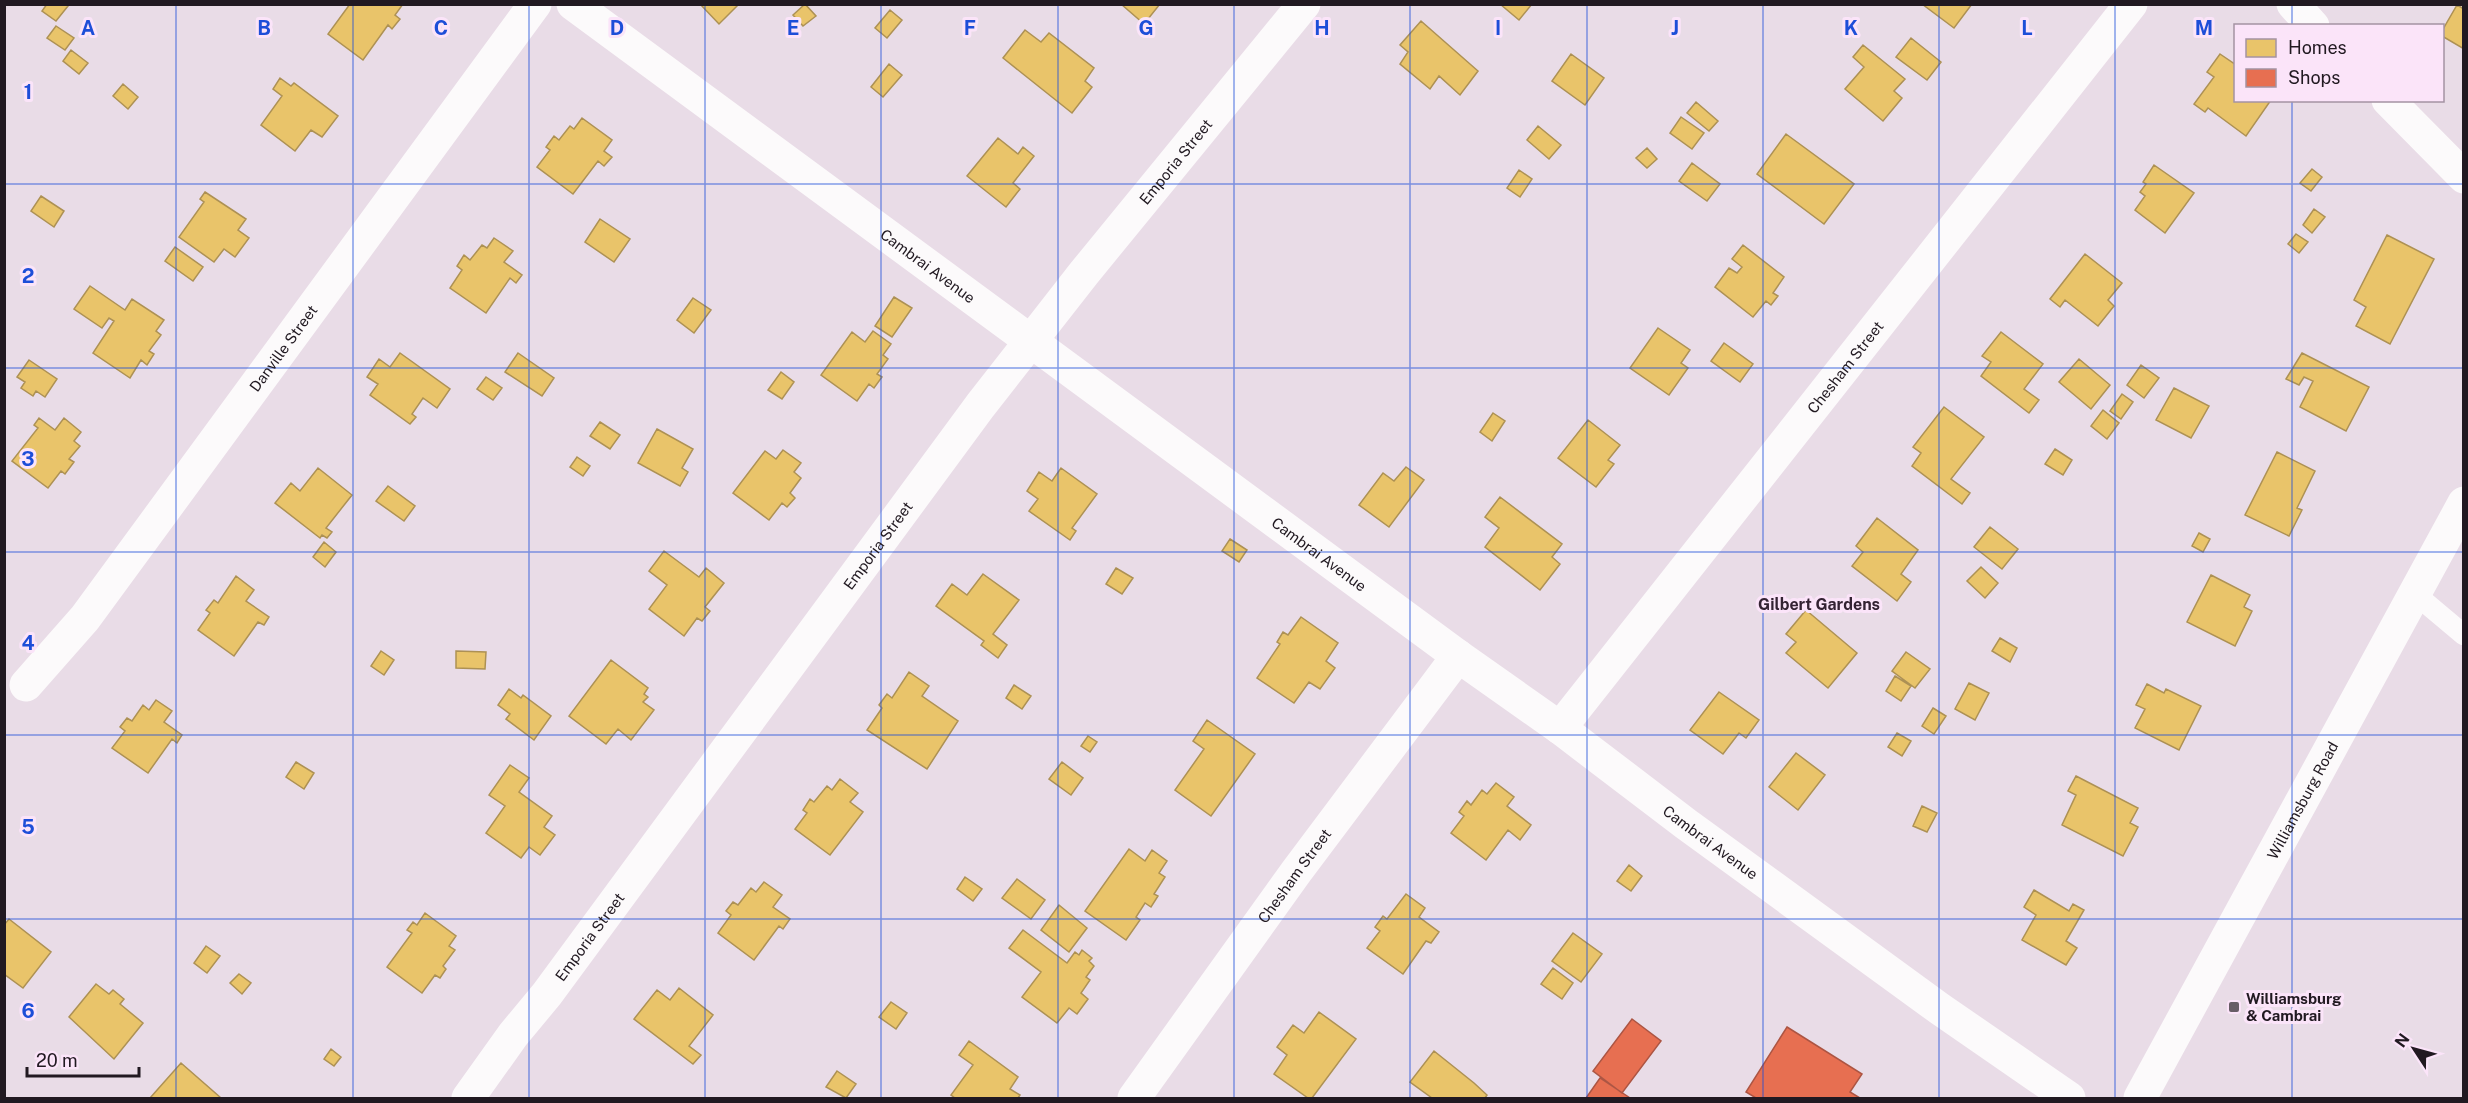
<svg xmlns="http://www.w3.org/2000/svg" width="2468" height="1103" font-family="'Public Sans',sans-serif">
<rect width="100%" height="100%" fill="#e9dce7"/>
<path fill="#e9c46a" stroke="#ad9154" stroke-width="1.5" d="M47 4H66L68 6 56 21 42 11Z
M350 4H403L395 15 400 19 392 29 388 25 363 60 328 34Z
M700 4H739L719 24Z
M805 4 816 16 803 26 793 15Z
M1121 4H1160L1144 24Z
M1500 4H1532L1519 20Z
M1922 4H1972L1954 28Z
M2457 5 2464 9V49L2442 36V31Z
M890 10 902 20 887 38 875 28Z
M1421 21 1478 71 1460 95 1439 76 1430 89 1400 64 1408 52 1400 45Z
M56 26 74 38 65 50 47 38Z
M1025 30 1041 42 1049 33 1094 68 1085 81 1092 87 1072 113 1003 58Z
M1911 38 1941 62 1927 80 1896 57Z
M1863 45 1905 79 1894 91 1902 98 1883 121 1845 89 1864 67 1853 57Z
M71 50 88 63 79 74 63 61Z
M1571 54 1604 78 1585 105 1552 81Z
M2220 54 2236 65V100H2271L2246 136 2208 108 2205 112 2194 104 2214 77 2207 72Z
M889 64 902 75 883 97 871 87Z
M280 78 291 86 294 83 338 116 322 137 311 130 295 151 261 125 282 96 273 89Z
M123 84 138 97 128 109 113 96Z
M1696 102 1718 121 1709 131 1687 113Z
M1681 117 1704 133 1692 149 1670 133Z
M582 118 612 140 604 151 612 157 604 166 598 161 573 194 537 167 550 150 546 147 554 136 559 140 570 126 574 129Z
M1538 126 1561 145 1549 159 1527 140Z
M1786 134 1854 184 1824 224 1757 174Z
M998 138 1018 154 1023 147 1034 156 1013 183 1020 189 1006 207 967 176Z
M1647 148 1657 159 1647 168 1636 158Z
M1692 163 1720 184 1707 201 1679 181Z
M2154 165 2194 193 2165 233 2135 210 2145 196 2140 192 2146 184 2143 182Z
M2312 169 2322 177 2311 191 2300 183Z
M1519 170 1532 179 1520 197 1507 188Z
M205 192 246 219 238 230 249 238 235 257 224 249 214 262 179 237 204 202 200 199Z
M41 196 64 211 54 227 31 211Z
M2314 209 2325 217 2312 233 2303 225Z
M600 219 630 239 614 262 585 242Z
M2296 234 2308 242 2299 253 2288 244Z
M2387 235 2434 259 2390 344 2356 326 2366 307 2354 300Z
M494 238 513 251 504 262 522 275 516 283 510 278 486 313 450 288 462 270 457 266 464 255 470 260 482 245 487 248Z
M1743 245 1784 277 1773 293 1778 296 1771 305 1766 301 1753 317 1715 287 1729 268 1737 273 1742 267 1732 259Z
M175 247 203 267 193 281 165 261Z
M2085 254 2122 283 2108 300 2114 306 2098 326 2065 300 2060 307 2050 299Z
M90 286 125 310 132 299 164 320 156 331 161 335 149 351 154 354 147 365 141 360 130 378 93 353 114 321 109 318 102 328 74 309Z
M894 297 912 308 892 337 875 326Z
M693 298 711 310 694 333 677 320Z
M1658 328 1690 350 1681 363 1688 368 1669 395 1630 368Z
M873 331 891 344 883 355 888 359 877 374 882 377 874 388 869 384 857 401 821 375 852 332 865 342Z
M2001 332 2043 364 2024 389 2039 400 2029 413 1981 376 1991 362 1982 356Z
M1724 343 1753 364 1740 382 1711 361Z
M400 353 450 389 437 408 423 398 412 414 416 417 410 424 370 395 378 384 367 377 379 359 390 367Z
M518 353 554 378 542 396 505 372Z
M2302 353 2369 387 2346 431 2300 407 2313 381 2304 377 2299 385 2286 379Z
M2079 359 2110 385 2091 409 2059 382Z
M29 360 57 379 45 397 36 391 33 396 21 388 25 382 17 377Z
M2141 365 2159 378 2144 398 2127 385Z
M781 372 794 382 782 399 768 390Z
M486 377 502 388 493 400 477 389Z
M2174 388 2209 406 2191 438 2156 420Z
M2122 394 2133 402 2121 419 2110 411Z
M1944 407 1984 437 1951 479 1970 493 1962 504 1912 466 1921 453 1913 447Z
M2103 410 2119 423 2107 439 2091 426Z
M1493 413 1505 421 1492 441 1480 432Z
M39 418 55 430 64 418 81 432 74 441 80 446 69 459 74 462 65 474 61 471 48 488 12 461 38 428 34 425Z
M1588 420 1620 445 1608 460 1614 464 1596 487 1558 458Z
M600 422 620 435 610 449 590 436Z
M657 429 693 449 682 468 688 472 680 486 638 463Z
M2055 449 2072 460 2063 475 2045 464Z
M783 450 801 463 794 472 801 478 790 493 795 498 787 507 782 503 769 520 733 493 765 451 776 459Z
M2277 452 2315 471 2297 508 2302 510 2289 536 2245 515Z
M577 457 590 466 583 476 570 467Z
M1406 467 1424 480 1389 527 1359 505 1383 473 1394 481Z
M318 468 352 495 326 528 332 532 327 538 322 535 320 538 275 503 291 483 300 491Z
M1061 468 1097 494 1072 528 1076 531 1070 540 1029 511 1038 499 1027 491 1039 472 1052 481Z
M388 486 415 506 404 521 376 501Z
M1500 497 1562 544 1552 557 1560 564 1540 590 1485 547 1499 528 1485 517Z
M1877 518 1918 550 1901 574 1911 582 1897 601 1852 566 1863 552 1856 546Z
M1990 527 2018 549 2002 569 1974 547Z
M2199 533 2210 539 2203 552 2192 546Z
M1230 539 1247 550 1239 562 1222 551Z
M324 542 336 552 325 567 313 557Z
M664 551 699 577 706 568 724 583 705 607 710 611 702 621 697 618 684 636 649 609 667 585 649 571Z
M1981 567 1998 583 1985 598 1967 581Z
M1116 568 1133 578 1122 594 1106 584Z
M983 574 1019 600 993 634 1007 645 998 658 981 645 984 641 936 606 952 584 967 595Z
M2211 575 2250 595 2244 607 2252 611 2235 646 2187 622Z
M236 576 254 590 246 601 269 617 264 625 258 622 234 656 198 630 210 613 206 610 214 600 218 603Z
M1806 610 1857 653 1828 688 1786 653 1796 642 1786 634Z
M1301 617 1338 643 1326 661 1335 668 1320 689 1309 682 1294 703 1257 678 1280 644 1277 642 1283 632 1288 635Z
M2000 638 2017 648 2010 662 1992 651Z
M381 651 394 660 384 675 371 666Z
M456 651 486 652 485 669 456 668Z
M1906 652 1930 669 1915 688 1892 671Z
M611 660 648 688 644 694 648 697 643 702 654 710 631 740 618 729 606 744 569 716Z
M909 672 929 686 922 696 958 721 927 769 867 730 882 708 879 705 887 694 892 698Z
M1895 676 1911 686 1901 701 1886 691Z
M1969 683 1989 693 1975 720 1955 709Z
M2147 684 2164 693 2166 689 2201 706 2179 750 2135 728 2145 709 2136 705Z
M1014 685 1031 696 1022 709 1006 698Z
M509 689 521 698 523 695 551 716 534 740 506 719 510 714 498 705Z
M1719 692 1759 720 1746 738 1739 733 1723 754 1690 730Z
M156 700 172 711 164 722 182 735 177 743 172 739 148 773 112 748 125 731 120 727 127 718 132 721 143 705 149 710Z
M1933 708 1946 716 1934 734 1922 726Z
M1207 720 1255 754 1211 816 1175 790 1204 749 1193 741Z
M1897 733 1911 741 1902 756 1888 747Z
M1088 736 1097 742 1090 752 1081 746Z
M1796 753 1825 775 1798 810 1769 787Z
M296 762 314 773 304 789 286 777Z
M1062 762 1083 778 1071 795 1049 779Z
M510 765 529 778 519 792 552 816 544 827 555 835 540 855 529 847 521 858 486 833 505 806 489 795Z
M2076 776 2138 808 2130 823 2138 827 2123 856 2062 825 2076 795 2068 791Z
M840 779 858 793 850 802 863 812 830 855 795 829 807 813 803 810 810 799 814 802 827 786 832 790Z
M1496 783 1514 797 1507 806 1531 825 1520 840 1508 830 1486 860 1451 833 1464 816 1459 812 1467 801 1471 805 1482 790 1487 794Z
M1922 806 1937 813 1927 832 1913 826Z
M1129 849 1145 861 1152 850 1167 861 1159 873 1165 877 1154 894 1158 896 1151 907 1145 903 1136 917 1140 920 1126 940 1085 911Z
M1629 865 1642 876 1631 891 1617 881Z
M965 877 982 889 973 901 957 889Z
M1017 879 1045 900 1031 919 1002 898Z
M764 882 782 895 773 907 790 919 783 929 779 926 754 960 718 933 731 915 726 911 733 902 738 905 751 888 756 892Z
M2034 890 2069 911 2073 904 2084 910 2066 941 2077 948 2066 965 2022 940 2036 915 2024 907Z
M1406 894 1425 908 1419 917 1439 932 1431 943 1426 941 1403 974 1367 948 1380 931 1375 927 1383 916 1387 919Z
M1059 905 1087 928 1069 952 1041 930Z
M425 913 456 936 449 946 455 950 443 966 446 969 440 978 435 975 422 993 387 967 412 933 407 930 413 922 417 925Z
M9 919 51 952 23 988 4 974V925Z
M1023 930 1067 963 1075 952 1079 955 1082 950 1092 958 1089 961 1094 966 1086 977 1090 980 1081 993 1088 999 1077 1014 1069 1008 1057 1023 1022 997 1041 972 1009 948Z
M1573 933 1602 954 1581 982 1552 961Z
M206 946 220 956 207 973 194 963Z
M1553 968 1573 983 1562 999 1541 984Z
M239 974 251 983 242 994 230 983Z
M96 984 109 994 113 990 124 999 120 1004 143 1023 114 1059 69 1017Z
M679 988 713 1015 689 1046 701 1055 693 1064 634 1019 657 990 670 1000Z
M891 1002 907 1013 896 1029 879 1017Z
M1319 1012 1356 1039 1312 1098H1308L1274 1074 1287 1055 1277 1047 1293 1025 1304 1033Z
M969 1041 1018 1077 1010 1089 1020 1095 1018 1098H955L951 1095 973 1065 959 1055Z
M331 1049 341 1057 334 1066 324 1059Z
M1434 1051 1474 1083 1487 1095 1485 1098H1432L1410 1082Z
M181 1063 221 1098H150Z
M837 1071 856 1084 846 1098 826 1087Z"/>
<path fill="#e76f51" stroke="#ac5543" stroke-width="1.5" d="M1632 1019 1661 1041 1622 1093 1593 1071Z
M1787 1027 1862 1074 1850 1092 1860 1098H1756L1746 1092Z
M1600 1078 1630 1098H1586Z"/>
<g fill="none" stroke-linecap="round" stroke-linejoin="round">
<path stroke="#fcfafb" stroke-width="21" d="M2414 593 2464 635"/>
<g stroke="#fcfafb" stroke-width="33">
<path id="s1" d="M573 4 1458 656 1560 728 1686 824 1940 1009 2069 1098"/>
<path d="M2293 4 2313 26"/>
<path d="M2388 100 2464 177"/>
<path id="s2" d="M26 685 85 618 535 4"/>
<path id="s3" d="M1560 728 2131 4"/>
<path id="s4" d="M468 1098 513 1035 547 994 980 406 1084 273 1304 4"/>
<path id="s5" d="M1134 1098 1296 872 1458 656"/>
</g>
<path stroke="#fcfafb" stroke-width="33" id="s6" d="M2140 1098 2464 503"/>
</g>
<path fill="none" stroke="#1d4ed8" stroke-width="1.5" stroke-opacity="0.55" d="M176 4V1098M353 4V1098M529 4V1098M705 4V1098M881 4V1098M1058 4V1098M1234 4V1098M1410 4V1098M1587 4V1098M1763 4V1098M1939 4V1098M2115 4V1098M2292 4V26M2292 100V1098M4 184H2464M4 368H2464M4 552H2464M4 735H2464M4 919H2464"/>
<rect fill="#675d66" stroke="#fbe4f9" stroke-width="2" x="2228" y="1001" width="12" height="12" rx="3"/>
<g text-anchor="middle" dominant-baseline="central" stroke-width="6" stroke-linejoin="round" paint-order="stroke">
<g font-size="15" fill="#211921" stroke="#fbe4f9">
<text stroke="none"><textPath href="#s4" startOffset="1174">Emporia Street</textPath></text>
<text stroke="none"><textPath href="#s1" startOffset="441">Cambrai Avenue</textPath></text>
<text stroke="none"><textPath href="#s2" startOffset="424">Danville Street</textPath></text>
<text stroke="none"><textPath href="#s3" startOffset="460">Chesham Street</textPath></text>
<text stroke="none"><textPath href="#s4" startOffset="688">Emporia Street</textPath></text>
<text stroke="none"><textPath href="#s1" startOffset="927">Cambrai Avenue</textPath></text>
<text stroke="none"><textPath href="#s6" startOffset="339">Williamsburg Road</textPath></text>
<text stroke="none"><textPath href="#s1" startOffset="1413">Cambrai Avenue</textPath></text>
<text stroke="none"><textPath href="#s5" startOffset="274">Chesham Street</textPath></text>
<text stroke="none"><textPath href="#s4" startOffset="202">Emporia Street</textPath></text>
</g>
<g font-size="15" font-weight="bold" fill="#211921" stroke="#fbe4f9" text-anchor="start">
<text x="2246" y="998">Williamsburg<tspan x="2246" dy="17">&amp; Cambrai</tspan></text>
</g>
<g font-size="16" font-weight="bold" fill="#332232" stroke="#fbe4f9">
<text x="1819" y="604">Gilbert Gardens</text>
</g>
</g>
<g font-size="20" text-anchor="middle" font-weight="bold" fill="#1d4ed8" stroke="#fbe4f9" stroke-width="6" stroke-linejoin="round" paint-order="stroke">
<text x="88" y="35">A</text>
<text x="264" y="35">B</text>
<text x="441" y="35">C</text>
<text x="617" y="35">D</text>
<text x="793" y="35">E</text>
<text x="970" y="35">F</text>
<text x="1146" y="35">G</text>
<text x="1322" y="35">H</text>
<text x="1498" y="35">I</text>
<text x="1675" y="35">J</text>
<text x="1851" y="35">K</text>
<text x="2027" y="35">L</text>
<text x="2204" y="35">M</text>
<text x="28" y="99">1</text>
<text x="28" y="283">2</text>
<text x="28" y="466">3</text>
<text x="28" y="650">4</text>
<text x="28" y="834">5</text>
<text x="28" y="1018">6</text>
</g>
<rect width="2468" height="1103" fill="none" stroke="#211921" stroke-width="12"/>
<rect x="2234" y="24" width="210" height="78" fill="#fbe4f9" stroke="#a493a3" stroke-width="1.5"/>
<rect x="2246" y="39" width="30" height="18" fill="#e9c46a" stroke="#a493a3" stroke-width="1.5"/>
<text x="2288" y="54" font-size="18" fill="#211921">Homes</text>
<rect x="2246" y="69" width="30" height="18" fill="#e76f51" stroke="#a493a3" stroke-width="1.5"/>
<text x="2288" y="84" font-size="18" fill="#211921">Shops</text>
<g transform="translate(2414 1049) rotate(306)" stroke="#fbe4f9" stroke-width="4.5" paint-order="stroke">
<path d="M0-4.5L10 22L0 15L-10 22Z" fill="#211921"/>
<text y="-9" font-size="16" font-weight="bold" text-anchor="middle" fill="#211921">N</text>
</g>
<path d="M27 1067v9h112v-9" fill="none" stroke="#211921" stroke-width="3"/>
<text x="36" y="1067" font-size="18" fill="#211921" stroke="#fbe4f9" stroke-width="4.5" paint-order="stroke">20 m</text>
</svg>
